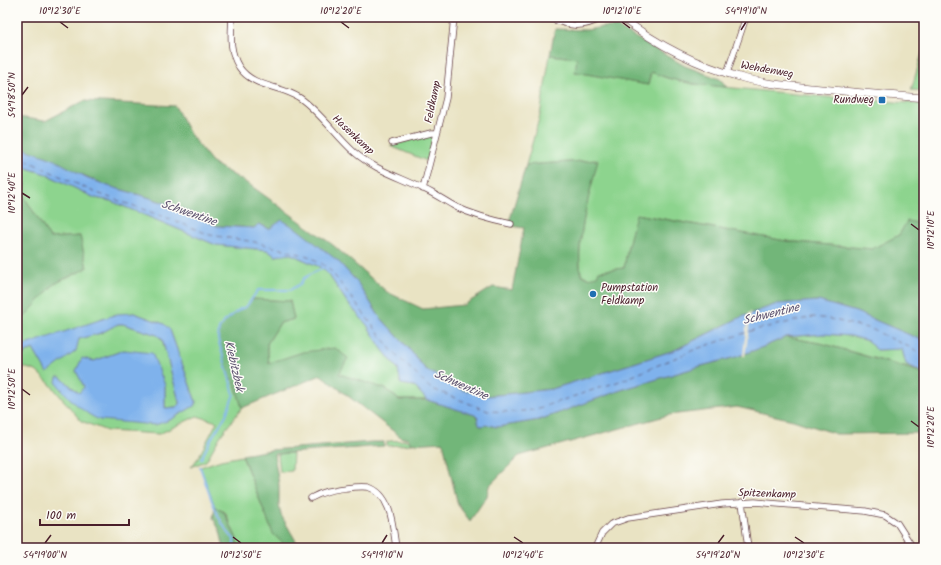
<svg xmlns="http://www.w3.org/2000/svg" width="941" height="565" font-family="Kalam,sans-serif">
<rect width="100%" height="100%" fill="#fdfcf7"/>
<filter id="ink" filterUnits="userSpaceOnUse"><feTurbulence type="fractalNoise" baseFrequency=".025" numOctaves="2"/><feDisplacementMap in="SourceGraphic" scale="8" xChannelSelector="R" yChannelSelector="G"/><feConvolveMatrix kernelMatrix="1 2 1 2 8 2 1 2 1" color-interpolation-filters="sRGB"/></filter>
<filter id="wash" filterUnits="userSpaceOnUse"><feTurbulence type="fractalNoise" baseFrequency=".012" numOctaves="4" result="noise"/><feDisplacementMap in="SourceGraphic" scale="16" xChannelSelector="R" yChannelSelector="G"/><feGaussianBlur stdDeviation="0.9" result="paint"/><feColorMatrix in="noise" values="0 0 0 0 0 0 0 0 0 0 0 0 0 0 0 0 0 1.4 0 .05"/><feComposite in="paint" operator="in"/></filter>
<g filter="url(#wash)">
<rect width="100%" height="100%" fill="#e9e3c3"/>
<path fill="#8dd48e" stroke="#6c7a5c" d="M924 47 923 91 911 90Z
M550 55 578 58 576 72 648 85 651 72 667 78 693 84 825 97 924 104V224L907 222 899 235 872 249 786 241 637 214 628 246 624 268 599 271 598 276 588 278 581 274C575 241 590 193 597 160L526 165 540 115Z
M430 134 433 136 427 161 390 146Z
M17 165 46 174 95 198 111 201 216 245 267 250 275 256 291 254 322 268 329 275 347 302 367 325 382 349 398 369 401 384 414 386 427 400H399L386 389 339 374 303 352 269 364 267 344 280 323 294 319 290 301 252 299 246 307 240 309 225 321 219 329 218 339 234 380 242 408 221 435 206 461 191 467 198 458 217 422 197 416 159 434 107 431 81 421 50 384 36 371 17 365V358L33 349 47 373 79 339 101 333 118 324H123L157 335 162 339 179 401V404L176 407 165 408V385L124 350 94 361 76 371 85 387 79 393 60 377 61 390 155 425 170 420 194 406 196 402 170 330 164 324 134 313 22 346 17 349V323L22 319 54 284 87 268 80 236 50 238 23 195 26 184 17 177Z
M823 334 851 336 868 341 876 350 902 349 906 364 922 372 824 344 786 337Z
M409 440 411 444 387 446V442L390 441Z
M293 453 292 471 280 472 278 454Z
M242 456 273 533 288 548H238L237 539 225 512 215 507 200 467 221 460Z"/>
<path fill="#72b679" stroke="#5e6a52" d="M556 17H593C581 23 567 26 556 17Z
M602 27H617L685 66 720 79 727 87C698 85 678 83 651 72L648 85 575 72 577 58 550 55 555 29 587 30Z
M84 101 175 106 190 134 213 163 250 185 333 245 387 292 423 309 464 305 493 287 512 290 524 228 512 226 510 219 526 165 598 160C590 193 575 241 581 274L588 278 597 276 599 271 624 268 628 246 636 214 786 241 872 249 899 235 907 221 924 224V341L856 312 818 301 777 304 739 318 675 350 552 389 488 396 462 390 425 369 409 349 379 316 357 282 338 261 259 224 254 228 217 226 182 209 147 197 108 186 17 146V117L45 121Z
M17 177 26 184 23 195 50 238 80 236 87 268 54 284 22 320 17 323Z
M252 299 290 301 294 319 280 323 267 344 269 363 303 352 335 348 348 358 339 374 386 389 399 400H427L475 415 478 419 480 426 488 425 497 427 539 420 621 390 701 366 736 357 763 347 786 337 824 344 924 373V433L836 434 793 420 737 407 669 415 519 456 489 486 487 496 470 521 458 505 443 442 411 444 408 438H402L321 375 242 408 234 380 229 378 218 339 219 329 225 321 240 309 246 307Z
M372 442H384V446L274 454 279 485V505L281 515 300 548H288L273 534 242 455 271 450Z
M215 507 224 512 237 539 238 548H224L220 531 213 518Z"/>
<path fill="#7fb2ec" stroke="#64688c" d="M17 146 53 159 86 177 108 186 147 197 182 209 217 226 254 228 259 224 269 229 282 220 297 229 338 261 357 282 379 316 409 349 425 369 462 390 488 396 552 389 675 350 739 318 777 304 818 301 856 312 924 341V373L906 364 902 349 876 350 868 341 851 336 823 334 786 337 763 347 736 357 701 366 621 390 539 420 497 427 488 425 480 426 477 421 478 418 475 415 427 400 414 386 401 384 398 369 382 349 367 325 347 302 329 275 322 268 291 254 275 256 267 250 216 245 111 201 95 198 46 174 17 165Z
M134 313 164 324 170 330 196 402 194 406 170 420 155 425 100 420C85 415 65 395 56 382L57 377H60L79 393 84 387 76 371 82 358 94 361 124 350 152 353 165 385V408L176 407 179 404V401L162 339 157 335 123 324H118L101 333 79 339 76 351 47 373 33 349 17 358V349L22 346 117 314Z"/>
<path fill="#e9e3c3" d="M751 312 745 356H743L748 313Z"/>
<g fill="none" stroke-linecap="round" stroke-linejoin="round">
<path stroke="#7fb2ec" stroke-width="2" d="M201 459 211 439 226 415 234 394 218 339 219 329 225 321 240 309 246 307 258 290H290L300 284 304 278 322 268 321 265
M200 467C209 491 216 521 234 539V548"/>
<path stroke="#5d526f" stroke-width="1" stroke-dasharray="5 4" stroke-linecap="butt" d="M17 156 94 192 176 221 210 235 255 242 308 256 321 263 331 271 393 352 430 388 488 411 513 412 533 410 623 380 696 349 754 330 813 317 830 319 871 329 924 354"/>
</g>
</g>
<g filter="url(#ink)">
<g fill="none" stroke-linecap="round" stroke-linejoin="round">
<g stroke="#623c42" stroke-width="7">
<path id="minor" d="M232 17C231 35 229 51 239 67 253 88 281 85 300 98 320 112 336 136 354 152 375 170 400 177 424 189 435 194 445 201 456 207 473 215 492 220 511 224
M547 17C571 27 580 29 604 17
M727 73 746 17
M392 143 431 133H437
M423 189 446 98 454 17
M311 498C324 491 332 490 346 488 353 487 361 486 368 487 392 494 393 528 396 548
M742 502 748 548
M595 548 602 533 611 524 628 518 722 504 755 502 865 511 885 515 897 523 913 548"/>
</g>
<g stroke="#623c42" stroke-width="8">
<path id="major" d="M621 17C657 45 699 66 743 78 765 84 789 86 812 88 849 92 887 95 924 98"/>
</g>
<use href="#minor" stroke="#fff" stroke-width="5.5"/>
<use href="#major" stroke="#fff" stroke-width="7"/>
</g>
</g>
<path fill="none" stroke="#4a1f2b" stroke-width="1.5" d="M60 22 68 28M341 22 349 28M622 22 630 28M741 30 746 22M22 95 28 87M22 193 30 198M911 224 919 230M22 389 30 395M911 421 919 427M233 537 241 543M514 537 523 543M795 537 804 543M45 543 51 535M382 543 387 535M718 543 724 535"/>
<g fill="#1f6fb2" stroke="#fdfcf7" stroke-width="1.5">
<rect x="878" y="96" width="8" height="8" rx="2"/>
<circle cx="593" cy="294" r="4"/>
</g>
<g text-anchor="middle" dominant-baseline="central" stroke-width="3" stroke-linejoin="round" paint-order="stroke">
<g font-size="11" fill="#4a1f2b" stroke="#fdfcf7">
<text transform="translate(767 70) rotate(10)">Wehdenweg</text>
<text transform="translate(433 102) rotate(-78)">Feldkamp</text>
<text transform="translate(353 135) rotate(43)">Hasenkamp</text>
<text transform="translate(767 494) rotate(2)">Spitzenkamp</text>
</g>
<g font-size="11" fill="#4a1f2b" stroke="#fdfcf7" text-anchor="end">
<text x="874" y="100">Rundweg</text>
<text x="601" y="288" text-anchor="start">Pumpstation<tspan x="601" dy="13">Feldkamp</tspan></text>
</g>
<g font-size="12" font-style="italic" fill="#5d526f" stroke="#fdfcf7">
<text transform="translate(189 213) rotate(19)">Schwentine</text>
<text transform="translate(771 314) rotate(-14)">Schwentine</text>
<text transform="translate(234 366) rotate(77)">Kiebitzbek</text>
<text transform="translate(461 385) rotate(24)">Schwentine</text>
</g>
</g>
<rect width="941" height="565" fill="none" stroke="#fdfcf7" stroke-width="44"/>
<path d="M40 519v6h89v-6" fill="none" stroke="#4a1f2b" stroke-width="2"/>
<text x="46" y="519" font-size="12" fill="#4a1f2b" stroke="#fdfcf7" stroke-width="3" paint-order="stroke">100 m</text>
<rect x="22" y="22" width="897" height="521" fill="none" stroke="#4a1f2b" stroke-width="1.5"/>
<g font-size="10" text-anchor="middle" fill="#4a1f2b">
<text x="60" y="14">10°12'30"E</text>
<text x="341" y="14">10°12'20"E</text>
<text x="622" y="14">10°12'10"E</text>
<text x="746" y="14">54°19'10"N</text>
<text transform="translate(11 95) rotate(-90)" y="4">54°18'50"N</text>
<text transform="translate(11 193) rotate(-90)" y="4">10°12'40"E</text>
<text transform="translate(930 230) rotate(-90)" y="4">10°12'10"E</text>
<text transform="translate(11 389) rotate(-90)" y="4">10°12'50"E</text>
<text transform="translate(930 427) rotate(-90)" y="4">10°12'20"E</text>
<text x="45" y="558">54°19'00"N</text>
<text x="241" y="558">10°12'50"E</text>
<text x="382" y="558">54°19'10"N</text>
<text x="523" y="558">10°12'40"E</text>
<text x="718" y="558">54°19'20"N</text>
<text x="804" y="558">10°12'30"E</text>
</g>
</svg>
